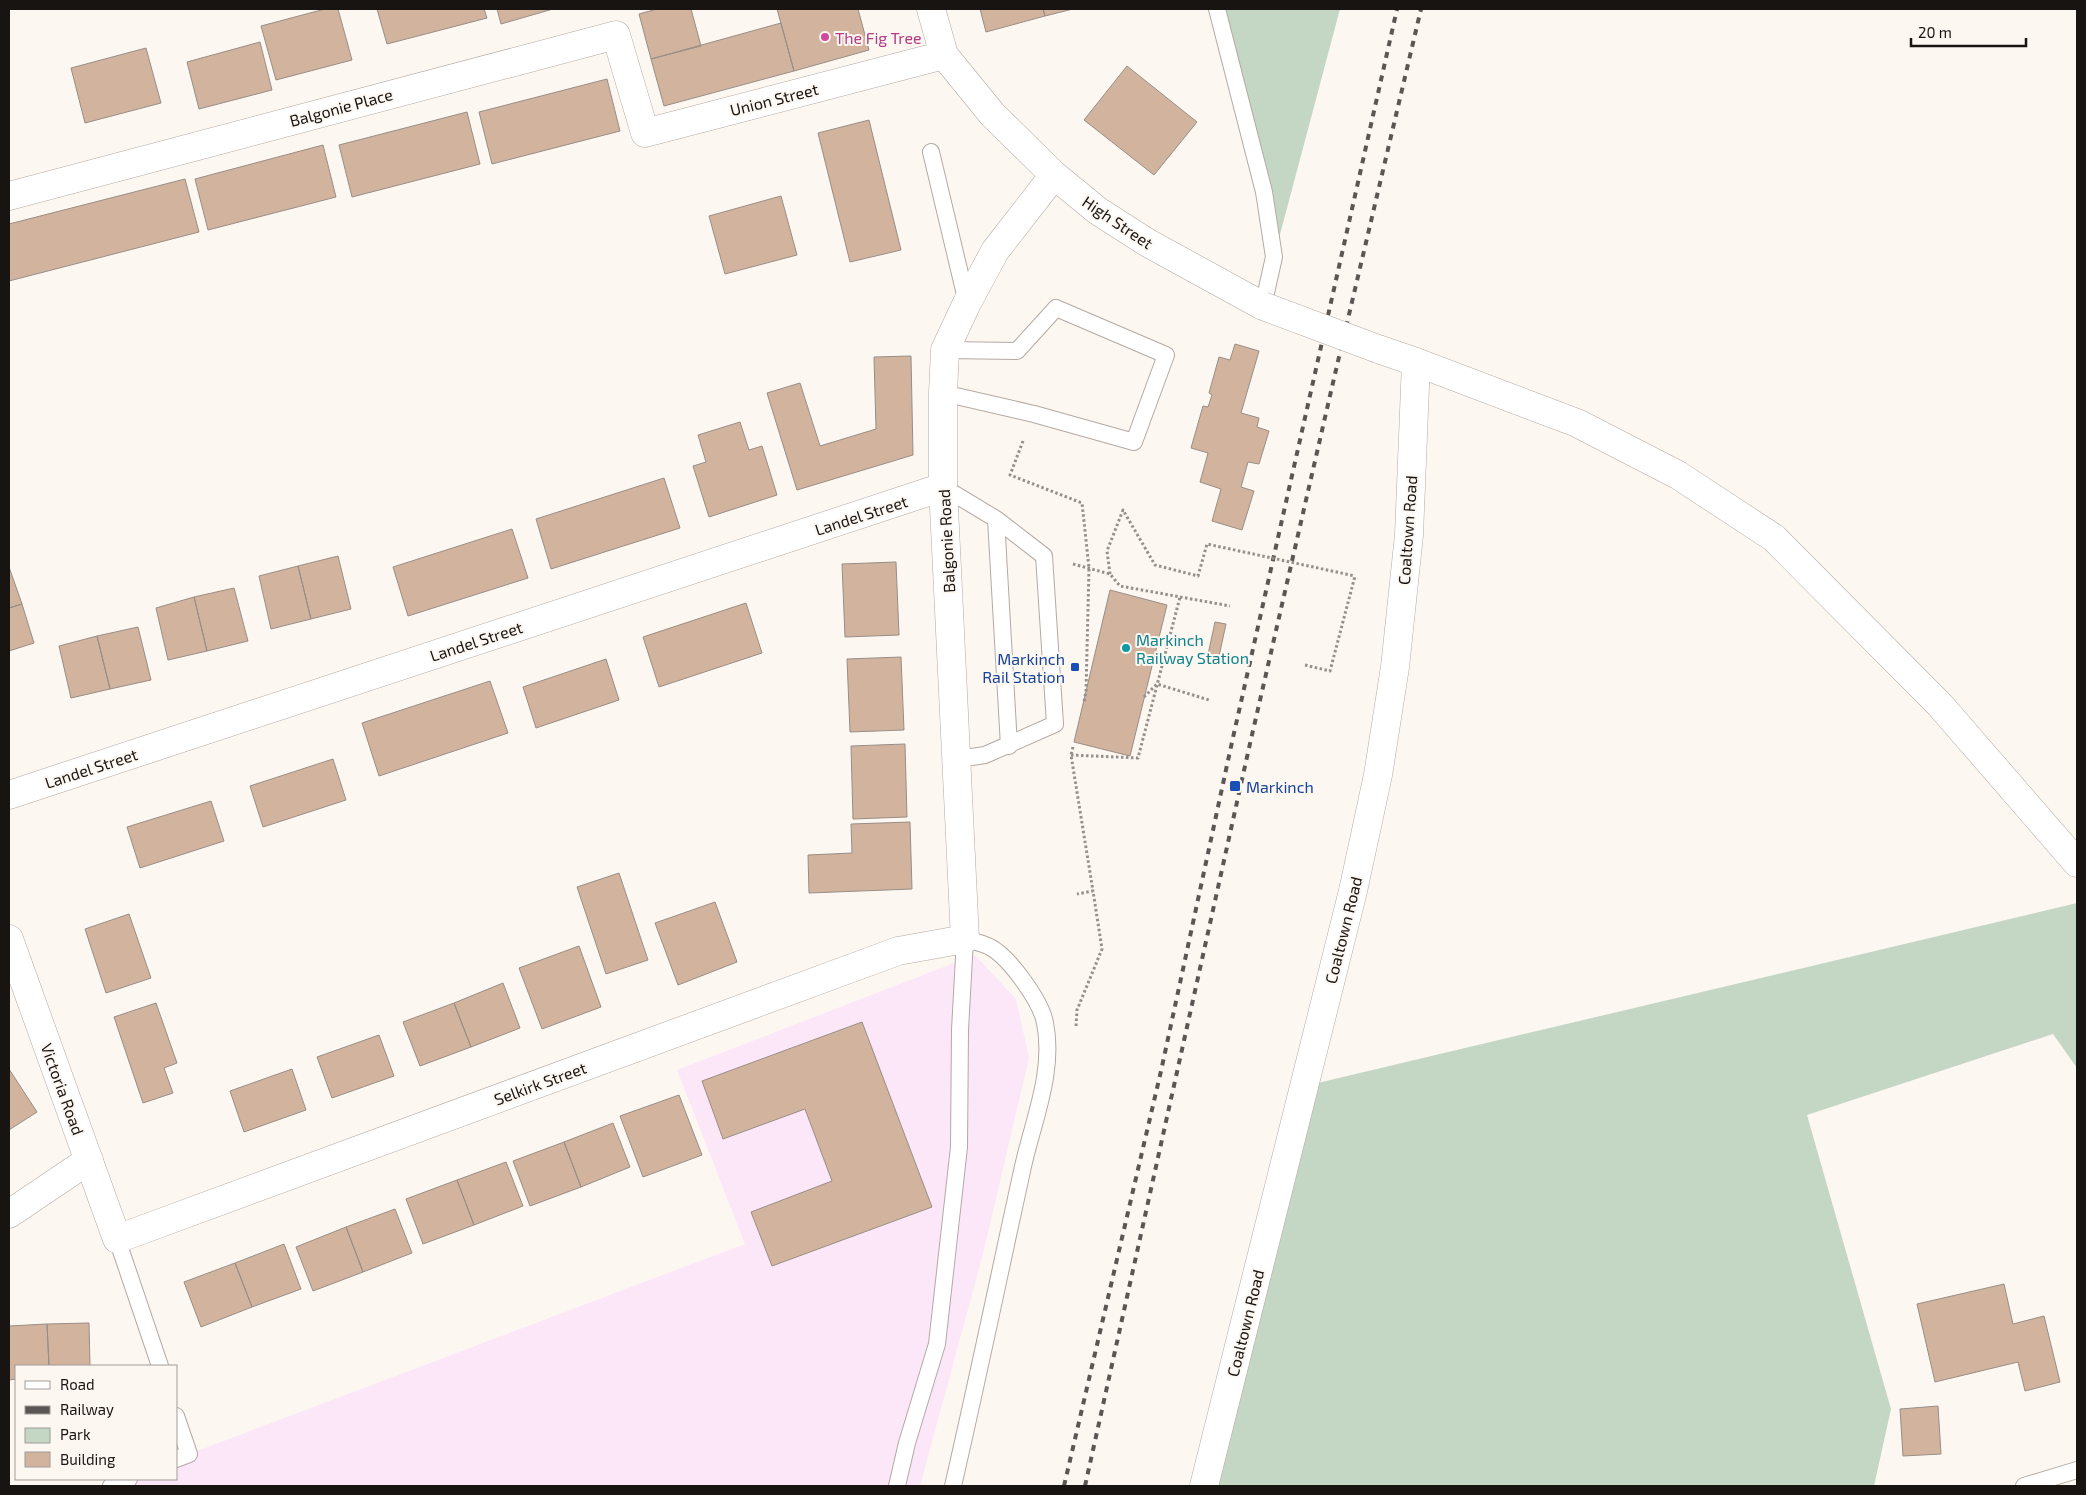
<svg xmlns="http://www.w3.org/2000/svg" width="2086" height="1495" font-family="'Exo 2',sans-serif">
<rect width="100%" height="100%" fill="#fdf7f2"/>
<path fill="#fbe7f8" d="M975 955 1016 999 1029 1058 983 1254 920 1486H109L127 1479H176V1459L745 1244 677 1070Z"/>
<path fill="#c4d7c4" d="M1218 9H1340L1274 257Z
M2077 903V1068L2053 1034 1807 1115 1891 1409 1874 1486H1204L1305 1086Z"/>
<path fill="#d1b39e" stroke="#988e86" d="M325 9H338L352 60 276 80 261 26Z
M377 9H484L487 18 387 44Z
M497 9H553L501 24Z
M657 9H691L701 46 651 59 639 14Z
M777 9H858L869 50 794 71Z
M980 9H1043L1045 16 986 32Z
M1043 9H1073L1045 16Z
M781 23 794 71 664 106 651 59Z
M260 42 272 90 199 109 187 62Z
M146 48 161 103 85 123 71 68Z
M1127 66 1197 122 1154 175 1084 120Z
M607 79 620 131 492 164 479 112Z
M467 112 480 164 352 197 339 145Z
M869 120 901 250 850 262 818 133Z
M323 145 336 197 208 230 195 179Z
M185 179 199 232 9 281V224Z
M781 196 797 255 725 274 709 216Z
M1235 344 1259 351 1241 413 1259 418 1257 427 1269 431 1259 464 1248 462 1241 487 1254 491 1242 530 1212 521 1221 489 1200 482 1208 453 1191 448 1203 406 1208 407 1212 395 1209 393 1219 357 1230 360Z
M911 356 913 455 797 490 767 393 800 383 820 446 876 429 874 357Z
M740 422 749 450 762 446 777 495 709 517 693 466 706 462 698 435Z
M664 478 680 528 551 569 536 519Z
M512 529 528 578 408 616 393 567Z
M338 556 351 609 311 619 298 566Z
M896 562 899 635 845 637 842 564Z
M298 566 311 619 271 629 259 576Z
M9 567 22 604 9 608Z
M234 588 248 641 207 651 194 597Z
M1110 590 1167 605 1130 756 1074 742Z
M194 597 207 651 168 660 156 608Z
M746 603 762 653 659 687 643 637Z
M22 604 34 643 9 651V608Z
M1215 622 1226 624 1218 661 1207 659Z
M138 627 151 680 110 689 97 636Z
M97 636 110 689 71 698 59 646Z
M901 657 904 730 850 732 847 659Z
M606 659 619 700 536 728 523 687Z
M490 681 508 733 379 776 362 723Z
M905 744 907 817 853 819 851 746Z
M333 759 346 800 263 827 250 786Z
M211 801 224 841 140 868 127 827Z
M910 822 912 889 809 893 808 855 852 853 851 824Z
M619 873 648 960 606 974 577 887Z
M715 902 737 962 678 985 655 923Z
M129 914 151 978 106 993 85 929Z
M579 946 601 1007 542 1029 519 968Z
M503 983 520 1028 471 1047 454 1003Z
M156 1003 177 1063 164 1068 173 1093 143 1103 114 1017Z
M454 1003 471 1047 420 1066 403 1022Z
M862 1022 932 1207 772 1266 751 1212 832 1181 805 1109 723 1139 702 1081Z
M379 1035 394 1076 332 1098 317 1057Z
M9 1069 37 1112 9 1130Z
M292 1069 306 1110 244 1132 230 1091Z
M679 1095 702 1155 643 1177 620 1116Z
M613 1123 630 1167 581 1187 564 1142Z
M564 1142 581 1187 530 1206 513 1161Z
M506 1162 523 1206 474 1225 457 1180Z
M457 1180 474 1225 423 1244 406 1199Z
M395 1209 412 1253 363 1272 346 1227Z
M346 1227 363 1272 313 1291 296 1247Z
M284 1244 301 1289 252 1307 235 1263Z
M235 1263 252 1307 201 1327 184 1282Z
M2004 1284 2013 1324 2044 1316 2060 1382 2025 1391 2018 1362 1935 1382 1917 1304Z
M89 1323 90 1366H49L47 1324Z
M47 1324 49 1366H16V1379L9 1380V1326Z
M1938 1406 1941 1454 1903 1456 1900 1409Z"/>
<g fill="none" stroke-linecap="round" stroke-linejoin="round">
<g stroke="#b4a9a2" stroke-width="18">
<path id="lane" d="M1217 9 1264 192 1274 257 1263 306
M931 152 967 303
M943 393 1034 414 1134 442 1166 355 1056 308 1017 351 945 350
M943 487 996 519 1044 556 1055 724 985 755 958 759
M996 519 1009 746
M117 1239 160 1366
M176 1416 189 1454 176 1459
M111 1486 129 1479
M897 1486 907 1443 937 1344 959 1147 960 1030 965 939C973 941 983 943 990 947 1009 957 1041 1001 1045 1023 1055 1073 1032 1123 1022 1171 999 1276 977 1382 953 1486
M2024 1486 2077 1470"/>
</g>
<g stroke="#b4a9a2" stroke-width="29">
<path id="street" d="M9 196 616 35 645 133 944 55
M1416 362 1577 423 1678 475 1774 538 1940 705 2077 863
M9 795 943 487
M9 1214 89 1160"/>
</g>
<g stroke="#b4a9a2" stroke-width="29">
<path id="secondary" d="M931 9 944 55 992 114 1054 175 1098 211 1148 243 1263 306
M9 939 117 1239 898 951 965 939 943 487V393L945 350 967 303 995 251 1054 175
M1204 1486 1353 891 1378 775 1395 667 1409 535 1416 362 1378 349"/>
</g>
<path stroke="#95908c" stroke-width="3" stroke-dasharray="2.5 2.5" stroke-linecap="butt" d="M1023 441 1010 475 1082 503 1089 568 1086 691 1084 702
M1073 564 1110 574 1120 586 1230 606
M1305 665 1330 671 1355 576
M1144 697 1157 684 1209 700
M1073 747 1071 755 1093 891
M1071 755 1138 758 1180 597
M1076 1026 1077 1010 1102 949 1093 891 1077 894"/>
<use href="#lane" stroke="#fff" stroke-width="16"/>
<use href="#street" stroke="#fff" stroke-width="28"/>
<use href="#secondary" stroke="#fff" stroke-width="28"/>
<path stroke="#5a5653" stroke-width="4" stroke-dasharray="6 6" stroke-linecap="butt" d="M1064 1486 1161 1071 1232 742 1397 9
M1085 1486 1249 748 1335 374 1421 9"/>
<g stroke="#b4a9a2" stroke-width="29" stroke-linecap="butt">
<path id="secondary-bridge" d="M1263 306 1378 349"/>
</g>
<path stroke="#95908c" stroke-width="3" stroke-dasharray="2.5 2.5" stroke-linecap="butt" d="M1110 574 1107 551 1123 510 1155 565 1198 576 1207 544 1355 576"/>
<use href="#secondary-bridge" stroke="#fff" stroke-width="28"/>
</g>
<circle fill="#d1479c" stroke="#fdf7f2" stroke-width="2" cx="825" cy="37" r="5"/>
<circle fill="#0f9aa8" stroke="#fdf7f2" stroke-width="2" cx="1126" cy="648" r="5"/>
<g fill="#1a4fb4" stroke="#fdf7f2" stroke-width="2">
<rect x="1070" y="662" width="10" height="10" rx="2.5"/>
<rect x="1229" y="780" width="12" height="12" rx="2.5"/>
</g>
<g text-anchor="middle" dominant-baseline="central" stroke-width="4" stroke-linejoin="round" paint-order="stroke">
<g font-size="16" fill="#b23c85" stroke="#fdf7f2" text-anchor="start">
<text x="835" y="37">The Fig Tree</text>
</g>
<g font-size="16" fill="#181412" stroke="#fdf7f2">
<text transform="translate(774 99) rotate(-14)">Union Street</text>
<text transform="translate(341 107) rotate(-15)">Balgonie Place</text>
<text transform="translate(1118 222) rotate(34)">High Street</text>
<text transform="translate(861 515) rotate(-18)">Landel Street</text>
<text transform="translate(1407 530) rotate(-86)">Coaltown Road</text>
<text transform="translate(946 541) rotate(-93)">Balgonie Road</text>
<text transform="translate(476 641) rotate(-18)">Landel Street</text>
<text transform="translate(91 768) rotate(-18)">Landel Street</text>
<text transform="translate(1343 930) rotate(-76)">Coaltown Road</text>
<text transform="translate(540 1083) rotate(-20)">Selkirk Street</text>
<text transform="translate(63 1089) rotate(70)">Victoria Road</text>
<text transform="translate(1245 1323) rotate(-76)">Coaltown Road</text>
</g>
<g font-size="16" fill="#0d838f" stroke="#fdf7f2" text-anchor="start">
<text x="1136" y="639">Markinch<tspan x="1136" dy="18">Railway Station</tspan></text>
</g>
<g font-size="16" fill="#164399" stroke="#fdf7f2" text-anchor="end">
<text x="1065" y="658">Markinch<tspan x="1065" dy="18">Rail Station</tspan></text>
<text x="1246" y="786" text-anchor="start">Markinch</text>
</g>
</g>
<rect width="2086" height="1495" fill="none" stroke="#181412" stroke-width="20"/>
<rect x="15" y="1365" width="162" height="115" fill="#fdf7f2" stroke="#a19c98"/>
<rect x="25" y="1381" width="25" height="8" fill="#ffffff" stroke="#a19c98"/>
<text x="60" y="1390" font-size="15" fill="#181412">Road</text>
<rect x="25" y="1406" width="25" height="8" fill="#5a5653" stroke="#a19c98"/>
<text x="60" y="1415" font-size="15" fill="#181412">Railway</text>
<rect x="25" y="1428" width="25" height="15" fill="#c4d7c4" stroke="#a19c98"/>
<text x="60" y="1440" font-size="15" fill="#181412">Park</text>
<rect x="25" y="1452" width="25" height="15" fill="#d1b39e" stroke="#a19c98"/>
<text x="60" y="1465" font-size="15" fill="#181412">Building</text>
<path d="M1911 38v8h115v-8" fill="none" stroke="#181412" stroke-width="2.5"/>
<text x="1918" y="38" font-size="15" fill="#181412" stroke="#fdf7f2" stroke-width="4" paint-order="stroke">20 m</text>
</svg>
